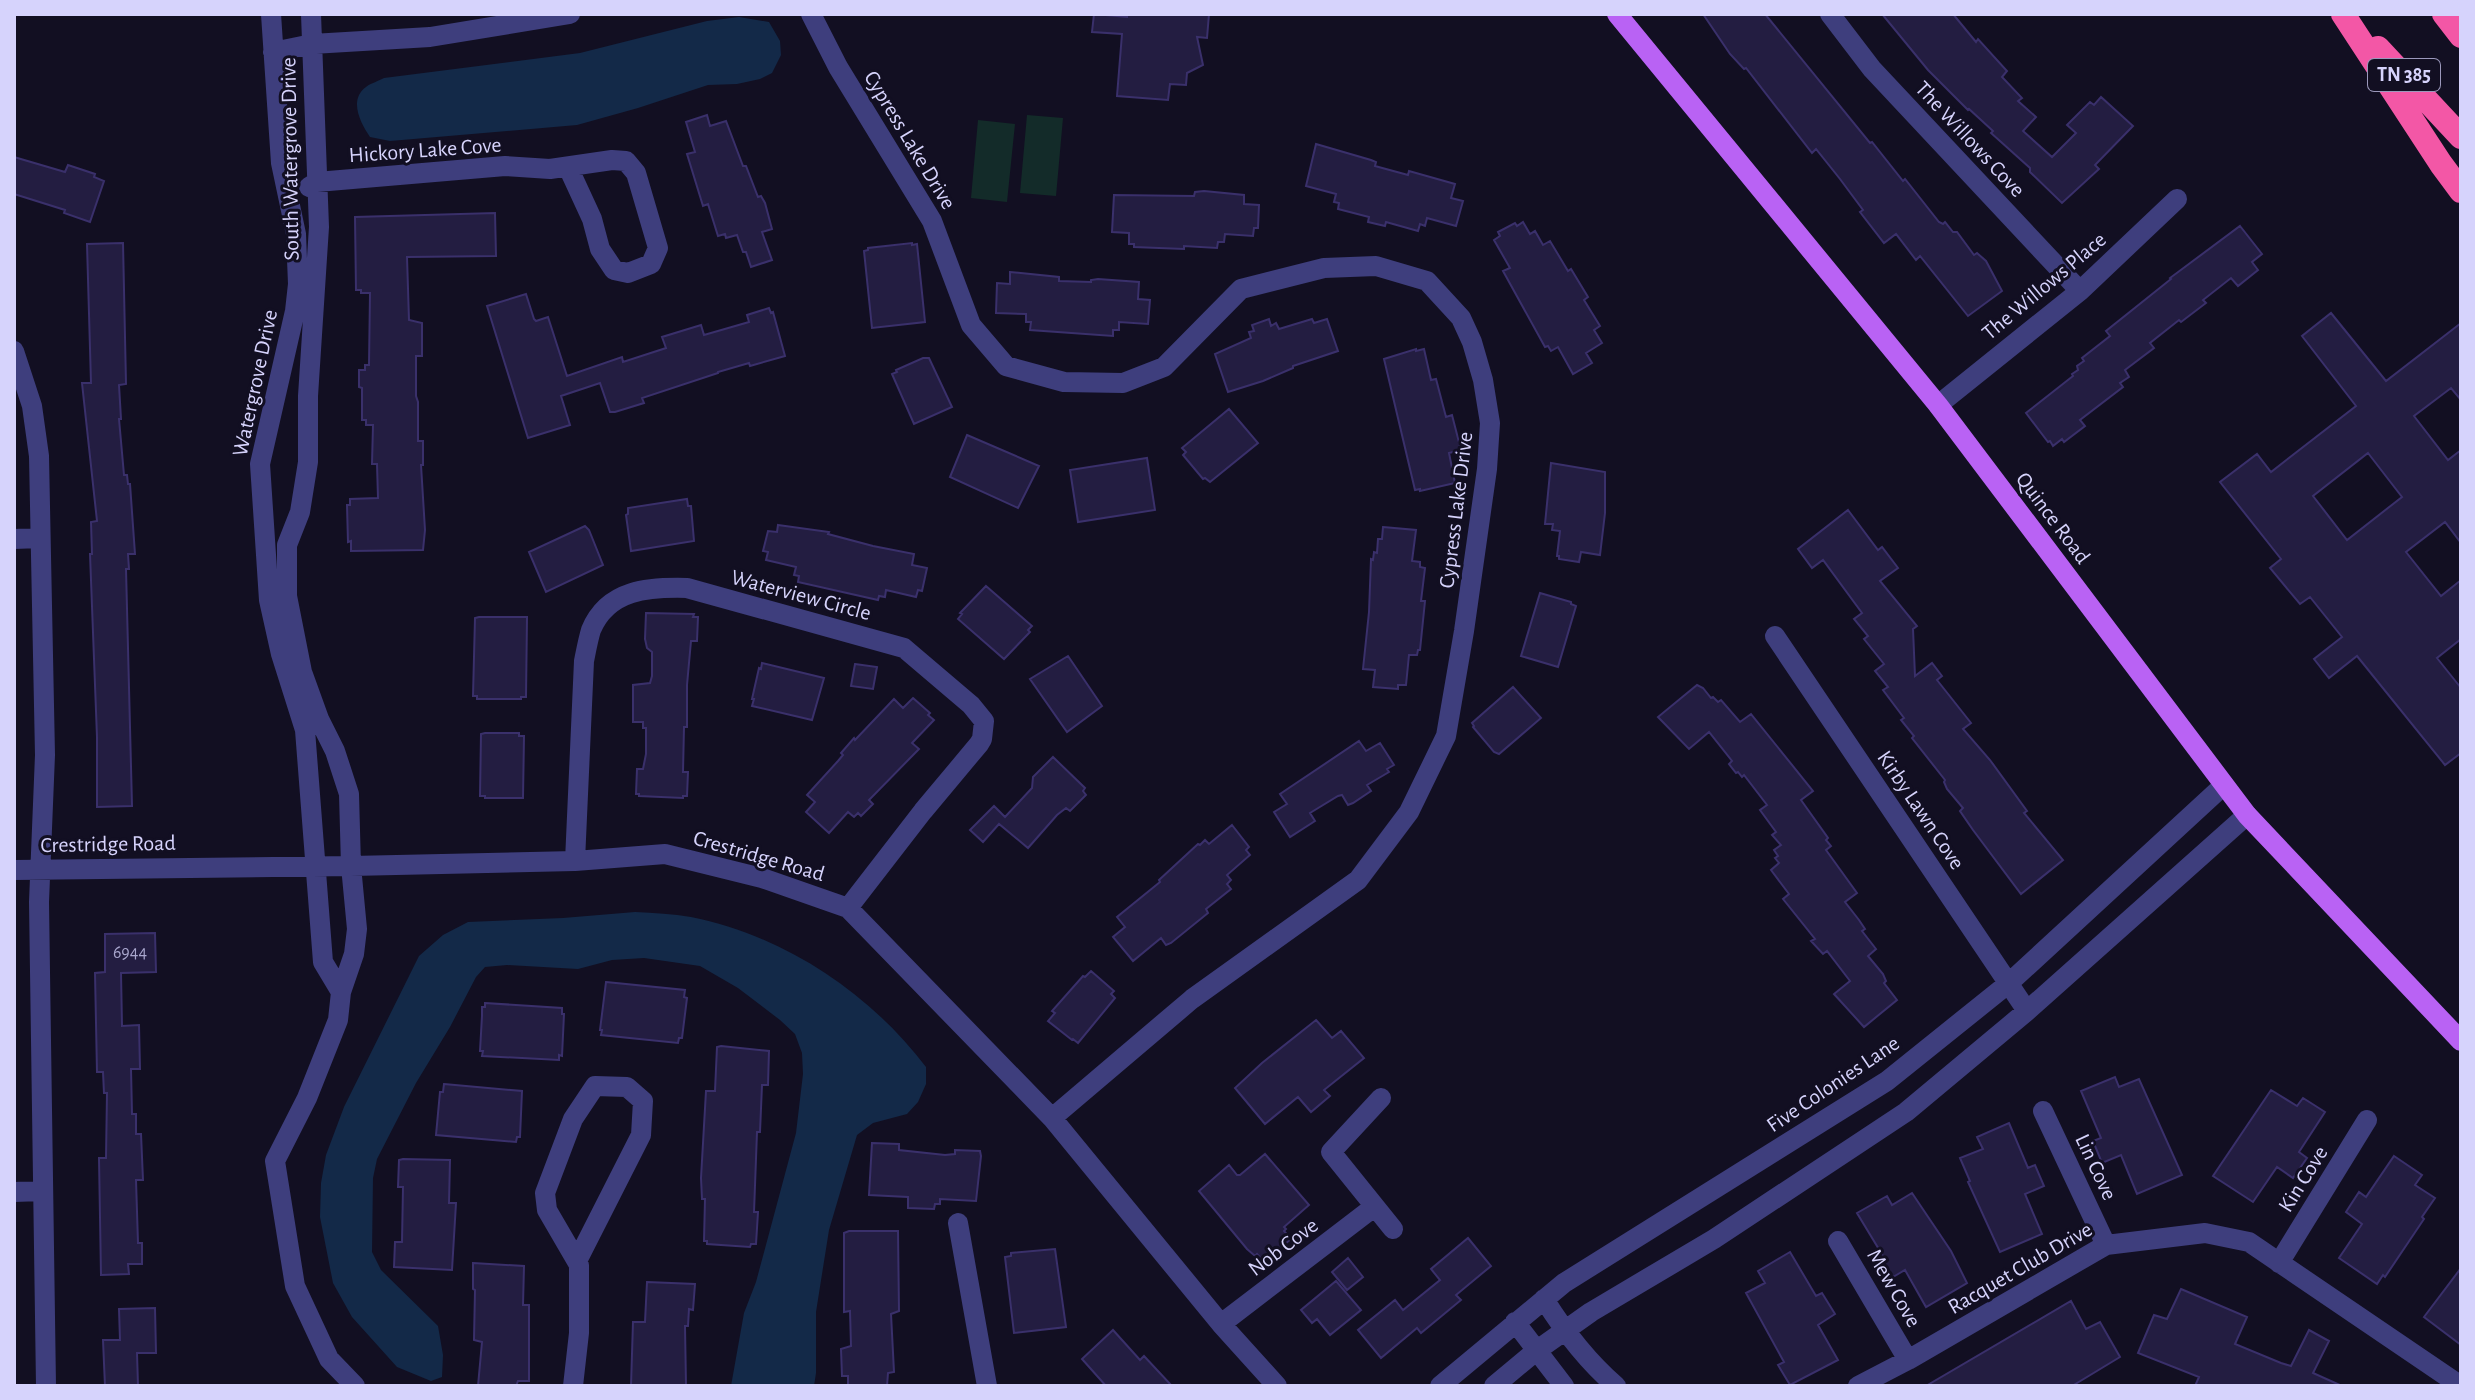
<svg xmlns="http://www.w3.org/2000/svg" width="2475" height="1400" font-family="'Alegreya Sans',sans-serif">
<rect width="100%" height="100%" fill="#120f22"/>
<path fill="#132b29" d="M1027 115 1063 118 1056 196 1020 193Z
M978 120 1015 124 1007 202 971 198Z"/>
<path fill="#132948" d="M739 17 769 22 780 41 781 55 772 73 760 79 737 84 708 85 638 108 577 125 390 141 370 137C361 124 348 100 366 87 371 83 379 81 384 78L580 53 707 21Z
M635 912C654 913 673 914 691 917 783 935 870 993 926 1067V1084L918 1102 907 1114 873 1123 857 1135 829 1230 816 1312V1373L814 1386H731L744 1313 756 1282 796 1133 803 1074 802 1053 795 1034 780 1020 738 988 700 966 644 958 612 960 578 969 507 965 485 967 476 977 450 1027 416 1083 377 1159 373 1178 372 1252 381 1270 438 1326 443 1355 442 1377 431 1381 397 1367 352 1317 333 1283 320 1217 321 1183 326 1155 344 1107 419 956 443 935 468 922 563 918Z"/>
<path fill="#231d41" stroke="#3a306b" stroke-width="2" fill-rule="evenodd" d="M1094 14 1127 17V14H1209L1207 38 1197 37 1203 65 1187 73 1186 85 1170 84 1168 100 1117 96 1122 34 1092 32Z
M1703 14H1765L1870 143 1872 142 1903 181 1905 179 1939 222 1943 224 1945 222 1953 232H1957L1974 255 1977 253 1986 261 2002 291 1968 316 1920 256 1916 260 1896 234 1884 243 1860 212 1863 210 1840 179 1816 149 1812 153 1746 68 1744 69 1730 54Z
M1882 14H1953L1976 42 1978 39 2007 71 2002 77 2022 98 2018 101 2036 117 2023 131 2052 157 2076 133 2067 125 2090 102 2094 105 2101 97 2133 126 2095 165 2099 169 2062 203 2030 172V168L1991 133 1993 131 1969 109 1968 110 1928 70Z
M707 115 710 126 726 121 743 166H746L758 197 761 196 765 203 772 229 762 232 772 260 751 267 746 252H743L737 235 726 238 725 234 718 236 708 204 703 206 687 154 695 152 686 122Z
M1316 144 1371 160 1376 162 1375 166 1408 175 1409 171 1455 184 1451 198 1463 201 1456 226 1427 218 1425 226 1420 224 1418 231 1386 222 1385 226 1368 222 1369 217 1338 209 1339 203 1334 202 1336 194 1306 186Z
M14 157 65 172 68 165 95 174 94 177 104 181 90 222 64 213 65 210 14 194Z
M1204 191 1244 195V204L1259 205 1258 228H1254L1253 236 1225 234 1224 242H1218L1217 248 1184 246V249L1134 247V244H1129V233L1112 232 1114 195 1194 196 1195 192Z
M495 213 496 256 407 257 409 320 422 323V356H416V396L418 402V441H423V465H421L425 530 423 550 351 551V541L348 542 347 505H350V499L378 498 377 464H372L373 425H366V420H362V388L359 387V370H365V365H369L370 293H361V290H356L355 217Z
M1523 222 1530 234 1535 231 1543 245 1550 241 1568 271 1571 269 1588 297 1584 300 1600 326 1594 330 1602 343 1586 353 1592 363 1573 374 1558 347 1551 351 1548 346 1545 347 1503 271 1510 268 1494 240 1500 236 1498 232 1515 223 1517 226Z
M2240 226 2262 254 2252 262 2258 270 2238 286 2231 278 2203 300 2206 303 2181 322 2179 320 2150 343 2154 348 2125 370 2129 377 2120 383 2123 387 2080 420 2085 426 2064 442 2062 439 2053 446 2050 441 2048 442 2026 413 2073 376 2072 374 2078 370 2077 366 2084 361 2082 358 2110 336 2106 331 2171 279 2170 278Z
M123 243 126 384 119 385 121 419H119L124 475H127L128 484H130L135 554H128L129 569H126L132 806 97 807V737L90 554H92L91 522 97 521 82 383H91L87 244Z
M912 243V245L917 244 925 322 872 328 864 251 868 250V248Z
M1010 272 1059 277V281L1091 282V280L1098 279 1139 282 1138 299 1150 300 1148 324 1119 322V330H1113V336L1030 330 1031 322H1026V314L996 313 997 283 1010 284Z
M526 294 534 319 536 321 548 317 567 376 622 357 623 362 666 348 662 337 701 325 704 335 749 322 747 315 769 308 771 313 773 312 785 356 750 366 749 363 718 372V373L642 398 644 403 615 412H610L600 383 561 396 570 425 528 438 487 306Z
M2331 313 2386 381 2461 323V400L2451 388 2414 416 2448 460 2461 450V543L2445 522 2406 552 2441 596 2461 580V639L2437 658 2461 688V753L2445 765 2357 656 2329 678 2314 659 2342 637 2310 597 2300 604 2270 568 2281 559 2220 482 2257 454 2271 472 2356 406 2302 336ZM2368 453 2402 497 2347 540 2313 496Z
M1269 319 1271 326 1276 323 1279 329 1312 319 1314 323 1327 319 1338 351 1293 366V368L1263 381 1228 392 1215 354 1251 338 1249 332 1254 331 1252 325Z
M1416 349V351L1424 349 1431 380 1436 379 1446 417 1452 415 1461 450 1449 453 1455 483 1420 491V489L1415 490 1384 359Z
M923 358H929L952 407 914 424 892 374 897 372 896 370Z
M1229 409 1258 443 1210 482 1205 478 1203 479 1183 455 1186 452 1182 448Z
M967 435 1039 466 1018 508 950 477Z
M1147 458 1155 510 1078 522 1070 470Z
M1551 463 1605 472V513L1600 555 1581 552 1579 562 1559 559V556H1557L1560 531 1552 530 1553 524H1545Z
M687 499 688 506H691L694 541 631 551 626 515 628 514V508Z
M1848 510 1878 550 1882 547 1898 568 1880 581 1917 626 1913 629 1915 676 1932 663 1942 676 1937 680 1971 723 1963 729 1990 760 2027 811 2024 813 2063 860 2021 894 1973 830 1960 811 1963 808 1947 789 1944 782 1945 780 1912 738 1914 736 1901 720 1904 718 1883 690 1888 687 1875 671 1884 664 1864 639 1868 636 1854 619 1862 613 1823 560 1812 568 1798 549Z
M778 525 829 532 828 534 873 546 914 554 912 565 927 568 922 591 918 590 916 597 886 590 885 597 879 596 878 600 798 582 799 576 794 575 796 567 766 560 768 552 763 551 768 531 777 532Z
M585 526 589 530 603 565 546 592 529 552Z
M1383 527 1416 530 1412 561 1420 562V567L1425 568 1421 601H1425L1420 650H1418L1417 655H1409L1406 685H1398V689L1373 687 1375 670 1363 669 1369 612 1371 559 1373 560 1374 552 1377 553 1378 539H1382Z
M986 586 1032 626 1028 630 1030 632 1004 659 958 619 962 614 960 613Z
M1540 593 1571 602V604L1576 606 1558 667 1521 656Z
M646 613 694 614 693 617H698L697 641H691L687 685V727H684L683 772H688L687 796H683V798L639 796V794H636L637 769H643L646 754V728H643V722H633V685L650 683 652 676V652L647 648 645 639Z
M479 617H527L526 697H521V699H477V696H473L475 618Z
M1068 656 1102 706 1067 732 1030 679Z
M762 663 824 678 812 720 752 706 754 699H752L759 668 761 669Z
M855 664 877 667 873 689 851 686Z
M1697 685 1703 688 1711 698 1713 697 1718 702 1721 700 1740 722 1751 714 1813 791 1801 800 1828 838 1826 840 1831 846 1826 850 1857 893 1845 902 1859 920 1865 929 1862 931 1876 949 1868 956 1883 974 1886 981 1884 983 1897 1000 1864 1027 1834 994 1850 981 1827 951 1823 954 1811 941 1815 939 1783 899 1789 894 1771 870 1779 863 1775 858 1778 856 1774 850 1781 845 1772 835 1776 832 1760 810 1767 805 1744 775 1742 777 1738 772 1736 773 1729 764 1732 761 1709 732 1689 749 1658 717Z
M1513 687 1541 718 1499 754 1494 752 1473 727 1474 726 1472 723Z
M913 698 930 713 928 715 934 720 912 743 919 749 869 800 873 804 861 816 858 813 854 817 848 812 829 833 806 812 815 802 807 795 838 761 843 755 841 753 854 738 855 740 894 699 903 708Z
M485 733H519V736H524L523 798H485V796H480L481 734Z
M1359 741 1366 751 1380 743 1394 765 1387 769 1389 772 1367 785 1371 791 1353 803 1348 805 1342 795 1338 796 1310 813 1315 821 1290 837 1274 812 1287 804 1280 794Z
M1053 757 1085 788 1083 791 1086 795 1070 811 1066 808 1057 815 1028 848 999 824 983 842 970 830 994 806 1005 817 1032 788 1033 777Z
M1232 825 1249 847 1246 850 1250 855 1227 875 1231 880 1227 884 1231 889 1206 909 1208 913 1171 943 1166 945 1161 938 1133 961 1113 937 1125 927 1117 917 1160 882 1159 880 1198 844 1200 845 1205 840 1209 844Z
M155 933 156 972 121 973 122 1026 139 1025 140 1069H131L132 1114H136V1134H141L143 1180H136L138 1243H142V1264H128L129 1274 101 1275 99 1158H106L107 1093H104L103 1072H97L95 973 105 972V934Z
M1091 971 1114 991 1111 994 1115 998 1078 1043 1073 1039 1072 1040 1048 1021 1055 1013 1052 1011 1083 976 1085 977Z
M606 982 685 990 684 997 687 998 682 1038H679L678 1043 601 1035 602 1030H600Z
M485 1003 562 1008V1014H564L562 1056 559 1055V1060L482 1056 483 1051H480L482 1016V1007H485Z
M1316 1020 1332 1038 1341 1031 1364 1058 1324 1090 1330 1096 1311 1112 1298 1097 1265 1124 1235 1088 1262 1063Z
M721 1046 769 1051 768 1085H762L760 1132H757L754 1212H758L756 1244H751L750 1247 707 1244V1241H704L705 1199H702L701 1178 706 1091H715L717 1047Z
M2115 1077 2119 1087 2139 1079 2182 1175 2137 1194 2121 1155 2102 1163 2093 1141 2101 1138 2081 1091Z
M444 1084 522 1091 520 1137H517L516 1142 436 1135 440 1092H443Z
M2271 1090 2297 1106 2303 1098 2325 1112 2299 1152 2307 1158 2293 1178 2277 1167 2253 1202 2213 1176Z
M2009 1123 2028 1168 2035 1165 2044 1186 2025 1194 2042 1234 2000 1252 1968 1182 1970 1181 1960 1158 1983 1149 1977 1137Z
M872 1143 899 1144V1150L945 1155 955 1154V1150L980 1151 981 1156 976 1201 940 1199V1204H935L934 1209 908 1208V1197L869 1195Z
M1265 1154 1309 1205 1284 1227 1286 1229 1284 1231 1291 1239 1264 1262 1257 1254 1255 1256 1247 1249 1199 1191 1229 1165 1237 1175H1240Z
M2394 1156 2422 1175 2415 1185 2435 1198 2422 1217 2424 1219 2385 1277 2383 1275 2377 1284 2339 1258 2362 1224 2346 1212 2359 1192 2366 1197Z
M403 1159 450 1160 449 1203H456L452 1270 394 1267 395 1242H402L403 1187H398L399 1160Z
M1912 1193 1951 1251 1967 1283 1926 1307 1905 1270 1888 1280 1876 1261 1883 1256 1857 1213 1887 1196 1892 1205Z
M849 1231H898L899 1311 891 1314 894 1372 888 1373 887 1386H848V1376H842L841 1349 851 1346 850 1311 844 1312V1233Z
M1468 1238 1491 1266 1456 1295 1461 1300 1421 1333 1417 1328 1381 1358 1358 1330 1395 1300 1403 1310 1440 1280 1431 1269Z
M1055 1249 1066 1327 1014 1333 1005 1257 1011 1256V1253Z
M1790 1252 1816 1296 1822 1293 1835 1314 1818 1325 1838 1360 1790 1385 1778 1365 1784 1362 1746 1293 1765 1283 1758 1271Z
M1348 1258 1363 1277 1347 1290 1332 1272Z
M473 1263 524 1266 523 1305H529V1381H518L516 1386H478L482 1342 474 1340 475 1290 473 1289Z
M2461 1268V1345L2424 1317Z
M1336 1281 1361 1310 1330 1335 1317 1319 1312 1323 1301 1310Z
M647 1282 695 1284 693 1310 689 1309 688 1326H685L686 1386H631L633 1322H645Z
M2181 1289 2247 1317 2235 1344 2281 1363 2291 1366 2309 1330 2329 1341 2313 1373 2342 1386H2195L2199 1377 2138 1353 2154 1315 2167 1319Z
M2071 1301 2086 1329 2100 1322 2120 1357 2072 1386H1926Z
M155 1308 156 1353H137L138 1386H105L103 1340H120L119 1309Z
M1113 1330 1140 1360 1144 1356 1172 1386H1106L1082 1359Z"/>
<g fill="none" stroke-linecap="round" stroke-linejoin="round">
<path stroke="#3e3e7d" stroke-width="20" d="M271 14 281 163 296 234 298 284 295 311 260 464 269 600 281 654 305 730 323 962 341 992
M311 14 319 227 308 396V462L300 512 287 545V596L302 672 319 719 335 751 349 794 351 866 357 929 354 954 341 992 338 1020 307 1098 275 1161 295 1286 329 1359 355 1386
M811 14 838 67 932 221 971 325 1006 366 1064 382 1123 383 1164 367 1241 289 1324 268 1376 266 1427 281 1461 318 1472 342 1483 380 1490 423 1487 469 1464 631 1446 736 1409 812 1358 880 1192 999 1052 1118
M1830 14 1872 69 2080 291
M273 52 312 44 430 37 570 14
M309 187 317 182 505 166 550 169 612 160 626 161 636 173 658 248 651 264 628 273 614 270 600 249 592 219 568 167
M14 351 32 406 39 456 45 755 39 902 46 1386
M1938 405 2080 291 2177 199
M14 539 40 538
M1775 636 2027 1011
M575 861 584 661C586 651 588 640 591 630 608 589 649 587 687 588L904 648 971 705 984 721 982 739 979 744 923 811 848 908
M14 870 351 866 575 861 665 854 762 878 848 908 1052 1118 1221 1324 1277 1386
M1381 1098 1331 1152 1393 1229
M2043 1111 2106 1245
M14 1192 42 1191
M958 1223 987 1386
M1838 1241 1908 1360
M2279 1263 2367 1120
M1544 1299C1564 1331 1587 1361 1616 1386
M1515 1322 1564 1386
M1221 1324 1374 1207
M573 1386 579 1333V1265L547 1210 545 1193 573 1119 595 1086 627 1087 643 1101 641 1135 577 1261
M1440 1386 1564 1283 1887 1081 2009 983 2224 785
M1494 1386 1536 1351 1591 1312 1714 1239 1906 1112 2027 1011 2247 815
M1858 1386 1908 1360 2106 1245 2205 1233 2249 1242 2461 1386"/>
<path stroke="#b962f4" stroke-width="20" d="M1617 14 1938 405 2247 815 2461 1041"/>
<path stroke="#f357a6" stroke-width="24" d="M2343 14 2441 164 2461 191
M2444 14 2461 36
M2378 48 2461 137"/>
</g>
<g text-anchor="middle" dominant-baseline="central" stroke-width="6" stroke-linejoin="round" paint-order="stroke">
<g font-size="18" fill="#a9a6cd">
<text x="130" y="953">6944</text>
</g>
<rect fill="#120f22" stroke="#9b98bb" stroke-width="2" x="2368" y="59" width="72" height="32" rx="6"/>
<g font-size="20" font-weight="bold" fill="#d6d3fc">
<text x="2404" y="75">TN 385</text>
</g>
<g font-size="22" fill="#d6d3fc" stroke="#120f22">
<text transform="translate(1970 139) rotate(47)">The Willows Cove</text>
<text transform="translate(910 140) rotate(59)">Cypress Lake Drive</text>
<text transform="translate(425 150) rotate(-4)">Hickory Lake Cove</text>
<text transform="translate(290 159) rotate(-91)">South Watergrove Drive</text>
<text transform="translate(2044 286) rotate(-40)">The Willows Place</text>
<text transform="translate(255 383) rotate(-78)">Watergrove Drive</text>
<text transform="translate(1456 510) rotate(-83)">Cypress Lake Drive</text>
<text transform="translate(2053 518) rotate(53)">Quince Road</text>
<text transform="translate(801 595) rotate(15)">Waterview Circle</text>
<text transform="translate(1921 810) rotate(56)">Kirby Lawn Cove</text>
<text transform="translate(108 844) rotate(-1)">Crestridge Road</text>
<text transform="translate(759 856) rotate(16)">Crestridge Road</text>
<text transform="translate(1833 1084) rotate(-34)">Five Colonies Lane</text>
<text transform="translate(2096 1167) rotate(65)">Lin Cove</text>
<text transform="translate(2303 1179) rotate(-58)">Kin Cove</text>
<text transform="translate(1283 1247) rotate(-37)">Nob Cove</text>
<text transform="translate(2020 1268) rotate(-30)">Racquet Club Drive</text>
<text transform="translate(1894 1288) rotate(60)">Mew Cove</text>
</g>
</g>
<rect width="2475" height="1400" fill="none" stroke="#d6d3fc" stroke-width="32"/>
</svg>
